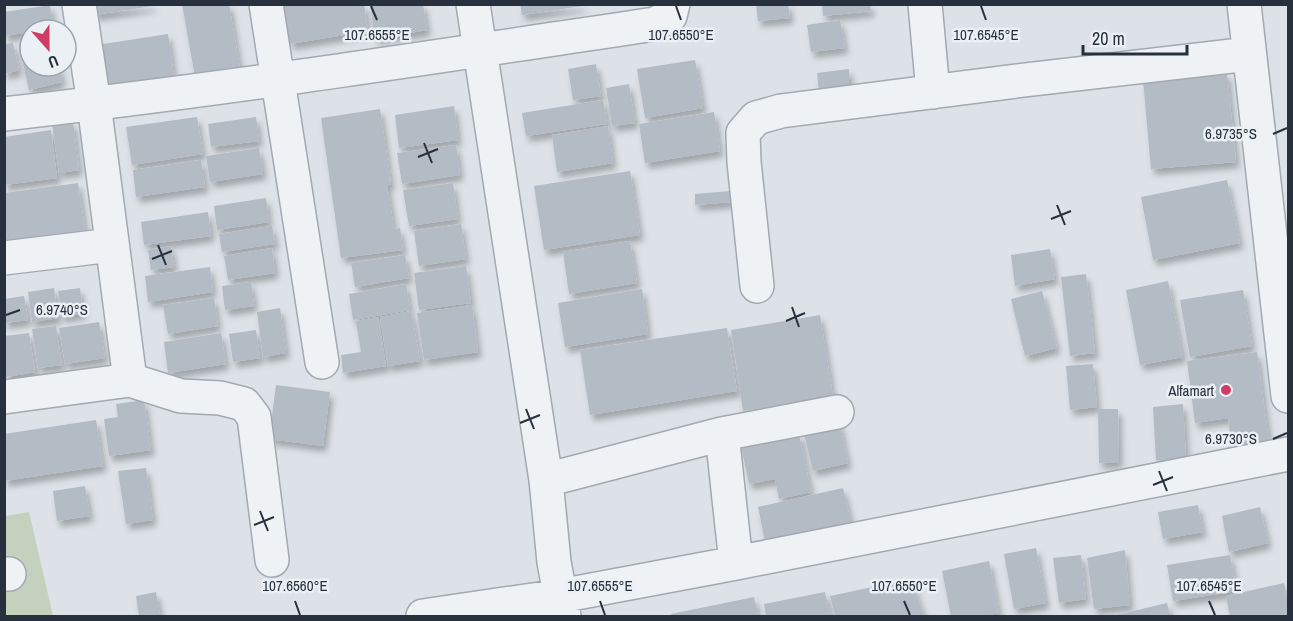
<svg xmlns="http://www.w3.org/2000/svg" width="1293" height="621" font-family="'Archivo Narrow',sans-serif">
<defs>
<filter id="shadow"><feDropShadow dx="3.5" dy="6" stdDeviation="3" flood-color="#0004"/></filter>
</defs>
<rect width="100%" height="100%" fill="#dce2e7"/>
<path fill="#c4d1bd" d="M29 512 53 616H5V516Z"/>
<path fill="#b3bbc4" filter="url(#shadow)" d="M92 4H153V6L94 15Z
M182 4H229L240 69 195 77Z
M283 4H364L368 31 290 44Z
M370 4H423L427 30 375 39Z
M520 4H582V6L522 15Z
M756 4H788L790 18 758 21Z
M822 4H870L871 11 823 16Z
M50 5 54 29 30 30V32L4 36V12Z
M840 20 845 48 811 52 807 25Z
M168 34 174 77 103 87 97 45Z
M13 43 19 70 4 74V44Z
M30 43V66H59L62 82 29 90 19 45Z
M695 60 703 108 645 118 637 69Z
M596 64 601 96 573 100 568 69Z
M849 69V90L819 93 817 73Z
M1227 73 1236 162 1151 169 1143 80Z
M629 84 635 123 612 126 606 88Z
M603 100 607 124 526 136 522 113Z
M454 106 458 140 399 148 395 115Z
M380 109 391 184 387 185 394 229 400 228 403 250 341 258 321 118Z
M714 112 720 151 645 163 639 124Z
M197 117 203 154 132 165 126 127Z
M256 117 259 141 211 147 208 124Z
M73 122 79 170 59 173 52 124Z
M608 126 613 163 557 172 552 135Z
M51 130 57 178 4 185V137Z
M456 145 460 175 402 184 397 153Z
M259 148 263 174 210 182 206 156Z
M201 160 205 187 136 197 133 170Z
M630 171 640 235 544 250 534 186Z
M1227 180 1240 243 1153 260 1141 197Z
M78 183 85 230 4 241V193Z
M453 183 458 219 409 226 403 190Z
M730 191 731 202 695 205V194Z
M266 198 269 222 217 230 214 206Z
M208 212 211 236 144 245 141 222Z
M461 224 466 259 419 266 414 231Z
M272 226 275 244 222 252 219 234Z
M630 241 637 283 569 294 563 252Z
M171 246 174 267 151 270 148 250Z
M272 248 275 273 228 280 224 256Z
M1050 249 1055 279 1015 286 1011 255Z
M405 255 409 278 355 287 351 263Z
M466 266 471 303 419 310 414 273Z
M210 267 213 292 148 302 145 276Z
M1086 274 1095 353 1070 356 1061 277Z
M1168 281 1183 357 1140 365 1126 290Z
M251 282 254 306 225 310 222 286Z
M406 284 410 310 353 320 349 294Z
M54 288 58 318 32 322 28 292Z
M80 288 83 313 62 317 58 291Z
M642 289 648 334 565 347 558 303Z
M1243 290 1252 346 1190 357 1180 300Z
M1042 291 1057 348 1025 356 1011 299Z
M24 296 28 320 4 323V299Z
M214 298 218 326 168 334 163 305Z
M472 305 478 352 424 360 417 313Z
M280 308 286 353 263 357 257 312Z
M411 311 420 361 388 366 380 317Z
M820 315 833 397 743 411 731 330Z
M378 317 386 366 343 373 341 355 361 352 356 321Z
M99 322 105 358 65 364 59 328Z
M56 326 62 365 38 368 32 329Z
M727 328 737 391 590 415 580 350Z
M256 330 260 358 233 362 229 334Z
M29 333 35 372 6 377 4 363V336Z
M221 333 226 364 168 373 164 342Z
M1257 352 1269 443 1232 448 1228 418 1195 423 1187 361Z
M1093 364 1097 407 1070 410 1066 366Z
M276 385 330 392 323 446 269 439Z
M144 400 151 450 109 456 104 419 118 417 116 404Z
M1183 404 1186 459 1156 460 1153 407Z
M1098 409H1118L1119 462 1099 463Z
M96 420 103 466 4 481V434Z
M839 421 848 463 813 471 803 429Z
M799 434 811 492 779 499 775 479 749 484 741 446Z
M146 468 153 520 126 524 118 471Z
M85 486 90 516 57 521 53 491Z
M843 488 852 527 766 546 758 507Z
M1198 505 1203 532 1163 539 1158 512Z
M1260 507 1268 543 1229 552 1222 516Z
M1036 548 1046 603 1014 609 1004 554Z
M1125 550 1130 605 1094 609 1087 558Z
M1081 555 1086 599 1059 603 1053 558Z
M1230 555 1237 591 1173 601 1167 565Z
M989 561 999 613 984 616H951L942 571Z
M911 579 924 616H835L830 596Z
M1284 583 1288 603V616H1230L1226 596Z
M156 592 160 616H139L136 596Z
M825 592 830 616H766L764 604Z
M754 597 758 616H672L671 614Z
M1167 603 1170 616H1112Z"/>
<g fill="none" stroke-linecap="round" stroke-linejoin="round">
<g stroke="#a2a9b1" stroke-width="36">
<path id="minor" d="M79 4 94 104 130 380
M266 4 322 362
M473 4 546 480 554 562 564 616
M925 4 933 92
M1244 4 1288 396
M4 114C222 90 439 56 655 24L670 16 673 4
M4 258 112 245
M757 286 744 162 743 133 756 118 781 111 1016 81 1249 54
M4 397 130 380 181 396 220 398 244 404 254 417 272 560
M722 434 736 563
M546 480 722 434 837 412
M4 574H9
M423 616 560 596 736 563 1288 454"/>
</g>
<use href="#minor" stroke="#eff2f5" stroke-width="33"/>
</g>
<path fill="none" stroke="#26313d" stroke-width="2" d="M371 6 377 20M676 6 681 20M981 6 986 20M1273 134 1287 128M424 143 432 163M418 157 438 149M1057 205 1065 225M1051 219 1071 211M158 245 166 265M152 259 172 251M792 307 799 327M6 315 20 310M786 321 805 313M526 409 534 429M520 423 540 415M1273 439 1287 433M1159 471 1167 491M1153 485 1173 477M260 511 268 531M254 525 274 517M295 601 300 615M600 601 605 615M904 601 910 615M1209 601 1215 615"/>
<circle fill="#d03d64" stroke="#ebf0f4" stroke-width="2" cx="1226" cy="390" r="6"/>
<g text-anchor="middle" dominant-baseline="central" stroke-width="5" stroke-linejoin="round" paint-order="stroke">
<g font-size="15" fill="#26313d" stroke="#ebf0f4" text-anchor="end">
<text x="1214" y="390">Alfamart</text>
</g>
</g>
<g font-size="15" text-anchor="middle" fill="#26313d" stroke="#ebf0f4" stroke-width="5" stroke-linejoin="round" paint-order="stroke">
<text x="681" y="40">107.6550°E</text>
<text x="377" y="40">107.6555°E</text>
<text x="986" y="40">107.6545°E</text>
<text x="1231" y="139">6.9735°S</text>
<text x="62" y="315">6.9740°S</text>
<text x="1231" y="444">6.9730°S</text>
<text x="295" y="591">107.6560°E</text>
<text x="600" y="591">107.6555°E</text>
<text x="904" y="591">107.6550°E</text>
<text x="1209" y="591">107.6545°E</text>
</g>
<rect width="1293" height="621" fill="none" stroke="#26313d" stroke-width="12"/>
<g transform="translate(48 48) rotate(159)"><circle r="28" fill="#ebf0f4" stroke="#9ca4ab" stroke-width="1.5"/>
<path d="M0-4.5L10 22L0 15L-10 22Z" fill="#d03d64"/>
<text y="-9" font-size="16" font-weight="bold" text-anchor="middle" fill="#26313d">U</text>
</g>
<path d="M1083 45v9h104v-9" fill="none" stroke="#26313d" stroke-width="3"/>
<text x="1092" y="45" font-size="18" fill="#26313d" stroke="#ebf0f4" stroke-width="4.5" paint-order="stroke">20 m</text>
</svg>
